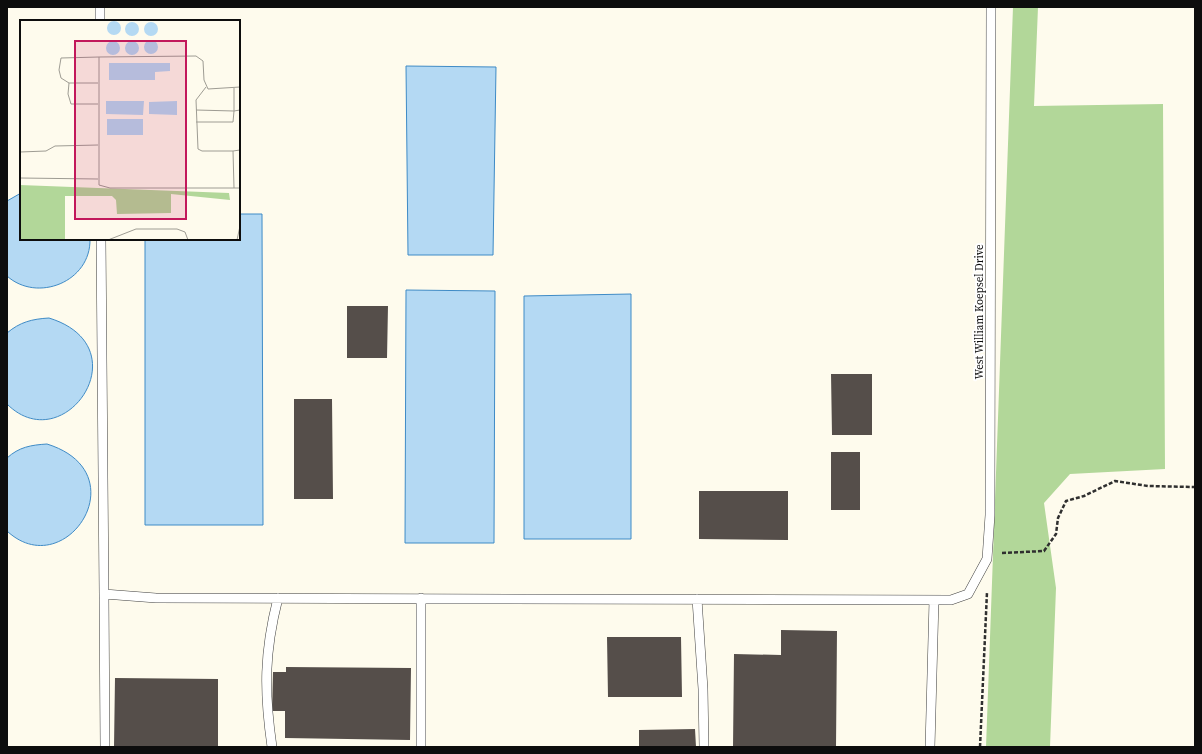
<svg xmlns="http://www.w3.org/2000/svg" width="1202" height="754" font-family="'Source Serif 4',serif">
<rect width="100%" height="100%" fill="#fefbed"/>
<path fill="#b2d799" d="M1013 7H1038L1034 106 1163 104 1165 469 1070 474 1044 503 1056 588 1050 747H986Z"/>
<path fill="#b4d9f3" stroke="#3f8bc6" d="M406 66 496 67 493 255H408Z
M21 193V239H90C91 282 37 303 7 276V201Z
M239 214H262L263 525H145V239H239Z
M406 290 495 291 494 543H405Z
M631 294V539H524V296Z
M49 318C143 347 64 461 7 404V333C20 322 32 319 49 318Z
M47 444C140 473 65 585 7 531V458C19 447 31 445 47 444Z"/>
<path fill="#554e4a" d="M347 306H388L387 358H347Z
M831 374H872V435H832Z
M294 399H332L333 499H294Z
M831 452H860V510H831Z
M699 491H788V540L699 539Z
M781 630 837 631 836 747H733L734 654 781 655Z
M607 637H681L682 697H608Z
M286 667 411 668 410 740 285 738V711H272L273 672H286Z
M115 678 218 679V747H114Z
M695 729 696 747H639V730Z"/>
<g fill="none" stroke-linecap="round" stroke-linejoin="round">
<g stroke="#404040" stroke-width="10">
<path id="service" d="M100 7V21
M101 239 104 594 156 598 951 600 968 594 987 559 990 515 991 7
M104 594 105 747
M421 598V747
M697 599 703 689 704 747
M272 747C264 691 264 653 278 598
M930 747 934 600"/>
</g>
<path stroke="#2f2f2f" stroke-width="2.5" stroke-dasharray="4 2" stroke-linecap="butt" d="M1002 553 1044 551 1056 534 1058 518 1066 501 1084 496 1115 481 1148 486 1195 487
M980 747 987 592"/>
<use href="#service" stroke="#fff" stroke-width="9"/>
</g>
<g text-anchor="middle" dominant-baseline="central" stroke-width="4" stroke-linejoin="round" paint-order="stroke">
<g font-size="11" fill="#0d0d0d" stroke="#fff">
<text transform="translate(979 312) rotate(-90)">West William Koepsel Drive</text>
</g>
</g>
<g transform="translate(20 20)">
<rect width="220" height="220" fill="#fefbed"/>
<path d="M0 165 209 173 210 180 151 174V193L97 194 96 180 92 176H45V220H0Z" fill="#b2d799"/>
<path d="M87 8a7 7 0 1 1 14 0a7 7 0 1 1-14 0ZM105 9a7 7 0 1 1 14 0a7 7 0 1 1-14 0ZM124 9a7 7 0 1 1 14 0a7 7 0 1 1-14 0ZM124 27a7 7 0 1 1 14 0a7 7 0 1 1-14 0ZM105 28a7 7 0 1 1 14 0a7 7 0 1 1-14 0ZM86 28a7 7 0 1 1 14 0a7 7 0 1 1-14 0ZM89 43H150V51L135 52V60H89ZM86 81H124L123 95 86 94ZM157 81V95L129 94V82ZM87 99H123V115H87Z" fill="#b4d9f3"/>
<path fill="none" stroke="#9e9c93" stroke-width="1" d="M49 63 48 74 51 84H78M78 63H49L41 58 39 50 41 38 79 37M186 67 176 80 178 129 182 131H213M220 67 188 69 184 60 183 41 176 36 79 37V165L90 168H220M214 68V91L220 90M176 90 214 91 213 102H176M0 132 26 131 35 126 78 125M0 158 78 159M214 168 213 131 220 130M88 220 116 209H157L165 212 168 220M217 220 220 206"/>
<path fill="#c2185b" fill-opacity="0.15" stroke="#c2185b" stroke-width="2" d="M55 21H166V199H55Z"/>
<rect width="220" height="220" fill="none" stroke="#0d0d0d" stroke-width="2"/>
</g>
<rect width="1202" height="754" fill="none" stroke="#0d0d0d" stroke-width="16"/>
</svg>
